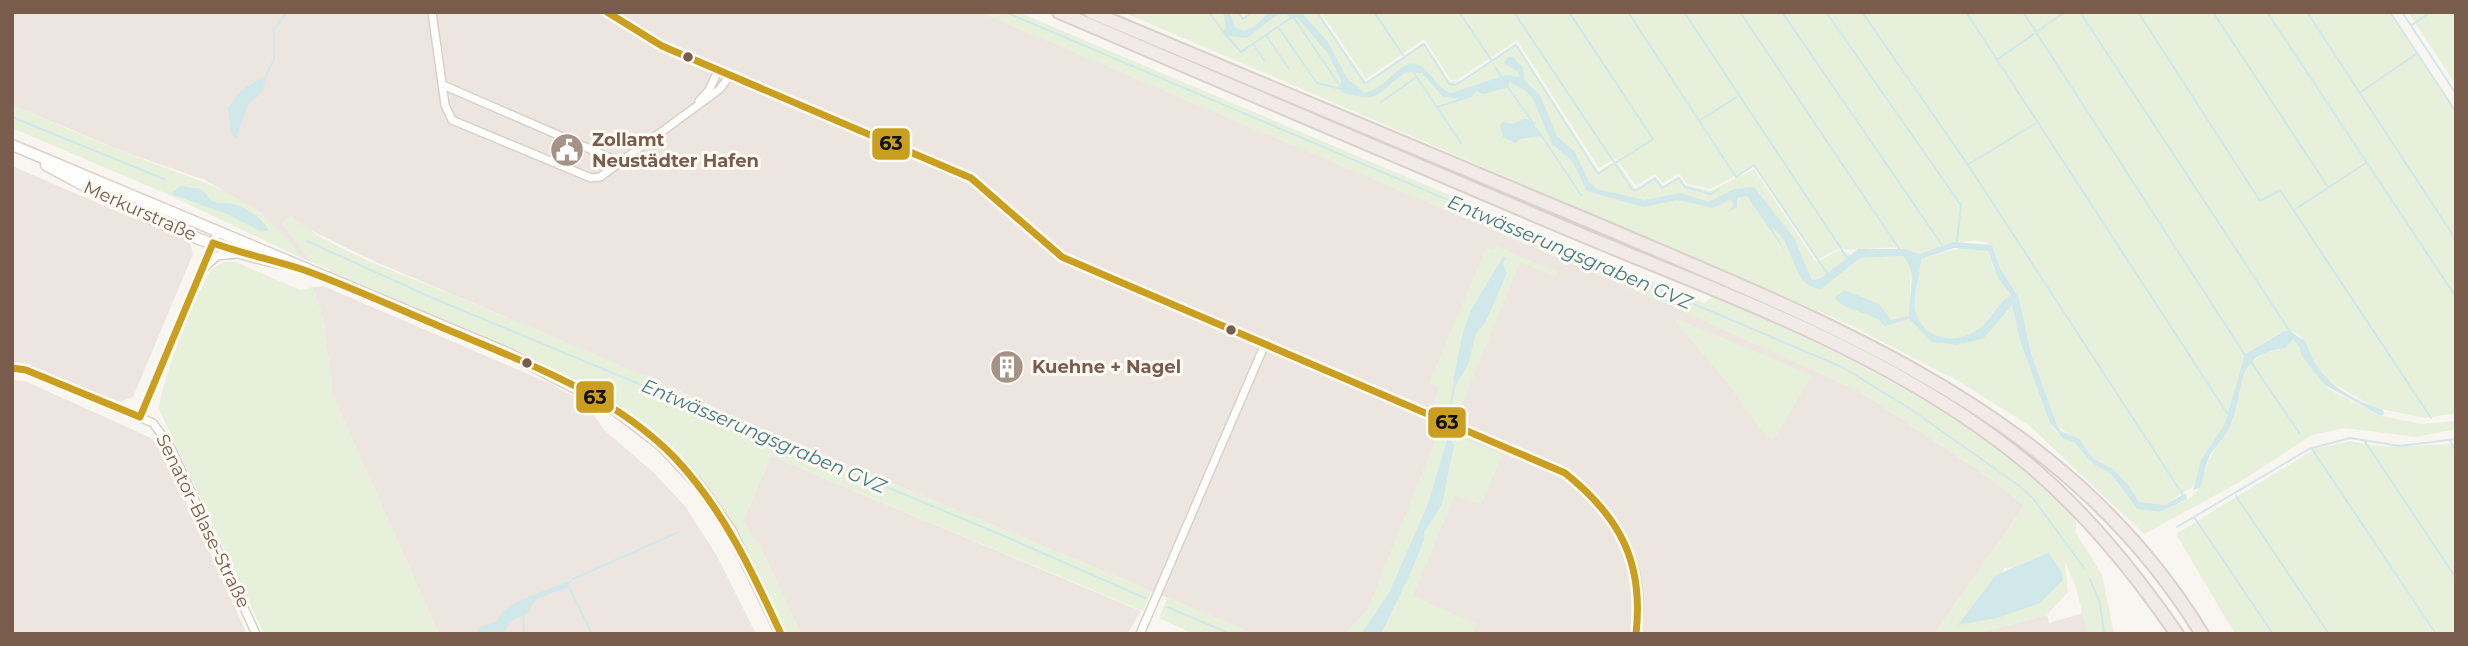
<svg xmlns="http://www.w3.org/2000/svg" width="2468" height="646" font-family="Montserrat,sans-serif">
<rect width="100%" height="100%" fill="#f9f5f0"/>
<path fill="#ede5e0" d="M12 12H980L1681 310 1859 391 1990 478 2024 506 1934 634H1254L741 420 680 391 376 262 306 228 291 217 282 223 311 262 303 259 261 213 205 180 127 153 12 105Z
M12 166 190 243 193 254 133 397 120 402 12 361Z
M323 286 549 383 587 404 604 430 653 472 685 506 717 556 756 634H439L333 396 324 323 313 287Z
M12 380 25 381 151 438 162 452 186 501 247 634H12Z
M771 456 1141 611 1127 634H801L762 550 743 521Z
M2087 612 2089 634H1974L2047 615 2049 623Z"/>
<path fill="#e7f0db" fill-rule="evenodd" d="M979 12H1018L1704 303 1712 297C1801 334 1889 375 1969 429 2007 455 2042 486 2076 517V533L2102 575 2114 634H2087L2076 587 2065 562 2068 592 2047 615 1974 634H1934L2024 506 1990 478 1859 391 1681 310ZM2038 555 1959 624 2005 568 2020 567Z
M1123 12H1239L1243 17 1250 12H1318L1366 82 1424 42 1450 82 1462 80 1516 43 1598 171 1616 161 1635 189 1655 177 1663 186 1679 176 1685 185 1710 191 1754 169 1816 262 1839 250 1860 258 1903 256 1911 266 1909 319 1932 342 1957 345 1983 339 2009 306H2014L2021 344 2050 423 2056 432 2074 442 2092 463 2112 475 2137 509 2160 512 2190 498 2200 488 2208 461 2232 422 2239 386 2248 365 2265 352 2286 348 2293 339 2300 348 2301 355 2330 390 2381 416 2423 424 2456 421V429L2416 437 2345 428 2312 435 2238 483 2144 534 2030 426 1960 382 1850 325Z
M1321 12H2390L2456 111V413L2425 418 2376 408 2323 378 2301 337 2291 331 2279 333 2245 354 2225 423 2201 460 2198 480 2192 487 2164 505H2145L2135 500 2129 486 2113 469 2094 459 2084 445 2056 425 2031 354 2019 298 2000 268 1992 245C1965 232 1941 253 1919 254 1913 254 1908 250 1903 249 1882 244 1860 253 1839 248L1817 260 1754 166 1710 189 1686 183 1679 173 1663 183 1655 174 1636 186 1616 158 1599 168 1517 40 1457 80H1451L1424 39 1366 79Z
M2408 12H2456V85Z
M12 105C50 121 88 138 127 153 202 184 251 188 303 259L167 194 12 128Z
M291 217C338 253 399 273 453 295 550 336 647 375 741 420L1151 591 1143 611 771 456 743 521 762 550 801 634H789L735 525 707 490 608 401 523 353 488 339H482L332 275 329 269 311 262 281 223Z
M1496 246 1558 272 1556 277 1520 262 1459 412 1434 401 1439 387 1429 383 1486 248 1494 250Z
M1964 247 1988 251 1993 267 2011 295C1996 304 1992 320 1978 329 1956 345 1924 341 1916 313 1911 297 1921 275 1921 259Z
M225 262H236L300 290 313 287 324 323 333 396 439 634H264L159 409C162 381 195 293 211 271 214 267 220 265 225 262Z
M1677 319 1812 375 1773 441 1761 430 1726 381 1675 322Z
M1440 428 1502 455 1481 505 1455 495 1413 596 1477 624 1473 634H1344L1368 609Z
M2350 441 2384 447 2456 444V634H2235L2176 534 2315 449Z
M1168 597 1254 634H1194L1159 618Z"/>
<path fill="#d0e8ea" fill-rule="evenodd" d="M1223 12H1229L1236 28 1244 31 1255 26 1269 12H1301L1328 42 1347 78 1364 93C1380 90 1389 77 1401 68 1425 51 1432 88 1451 93L1506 75 1519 77 1518 72 1504 63 1508 57H1513L1523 68 1524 80 1540 95 1557 136 1575 152 1589 182 1597 189 1644 200 1681 193 1709 202 1734 189 1754 187 1794 238 1812 280 1820 279 1858 249H1904L1920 254 1953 242 1992 245 2000 268 2019 298 2031 354 2057 425 2061 431 2079 439 2094 459 2113 469 2129 486 2139 502 2164 505 2186 493 2187 499 2160 512 2137 509 2112 475 2092 463 2074 442 2063 438 2050 423 2021 344 2012 305 1983 339 1957 345 1932 342 1909 319 1885 326C1872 310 1848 314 1835 298L1844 290 1879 304 1891 320 1909 316C1908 295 1919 273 1903 256L1860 258 1821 289C1789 287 1797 242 1771 227L1788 256 1747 196 1737 198V207L1727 213 1733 206 1731 199 1713 208 1677 200 1643 207 1587 191 1573 162 1552 144 1533 99 1526 91 1510 82 1506 88 1483 94 1476 91 1472 97 1459 101 1458 98 1443 97 1422 73 1406 72C1376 93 1381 104 1341 92V80L1329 55 1297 17 1292 19 1285 13 1274 17 1247 38 1225 36 1222 31 1226 28ZM1954 248 1988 251 1998 278 2011 295C1995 305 1992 320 1978 329 1956 345 1925 341 1916 313 1911 298 1921 275 1921 259Z
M260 79 265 82 263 91 248 105 236 138 231 134 228 107 244 88Z
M1525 119H1530L1541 136 1520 139 1515 143 1503 137 1500 125 1503 122 1512 124Z
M181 186 201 189C206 192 207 198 212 201 219 205 225 202 233 204 245 206 264 219 268 230L262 232 227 214 174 195 172 193Z
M1503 257 1506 258 1503 264 1507 273 1485 323 1475 335 1469 362 1457 384 1453 380 1463 333 1471 310Z
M2284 331H2290L2306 342C2317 380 2346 397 2383 410L2384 414 2381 416 2325 385 2301 355 2300 348 2293 339 2286 348C2233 354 2246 386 2231 424 2226 438 2212 448 2207 462 2204 471 2204 480 2200 488L2193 490 2201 460 2225 423 2245 354Z
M1448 437 1454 445 1442 504 1424 533V540L1411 572 1381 634H1361L1389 593 1428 504Z
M2048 553 2061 570 2063 580 2040 603 1997 618 1958 625 1996 575Z
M572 580 568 587 536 599 526 614 514 619 502 634H475L480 627 496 622 504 610 520 600Z"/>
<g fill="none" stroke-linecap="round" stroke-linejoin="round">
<path stroke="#d0e8ea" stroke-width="2" d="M1005 12 1842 367 1909 408 2018 485 2032 497 2084 568
M1209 12 1222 30
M1238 12 1243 19 1253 12
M1317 12 1365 84 1424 44 1449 84 1456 85 1516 45 1598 174 1653 139 1569 12
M1374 12 1403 55
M1459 12 1492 61
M1514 12 1632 189 1636 191 1655 178 1662 188 1679 178 1685 187 1711 194 1719 189
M1628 12 1736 177 1754 165 1827 273
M1684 12 1848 259
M1740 12 1900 250
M1782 12 1942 245
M1826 12 1961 205 1957 241
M1862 12 1968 165 2183 495
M1966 12 2227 413
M2023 12 2245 355
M2080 12 2291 333
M2138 12 2260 201 2280 190 2431 418
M2213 12 2328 187
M2267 12 2456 297
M2307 12 2456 240
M2390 12 2456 112
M2402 12 2456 94
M1294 18 1340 86
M2412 25 2430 12
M1278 27 1317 83 1341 89
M1226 35 1241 52 1292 17
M1266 35 1289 69
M1253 44 1264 60
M1998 59 2065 12
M1496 68 1502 78
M1414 73 1461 143
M264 80 274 60V30L287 12
M1507 86 1534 124
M2361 92 2416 54
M1381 102 1415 78
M1437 107 1459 100
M12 117 164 179
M1700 120 1737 97
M1537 129 1581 195
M1969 164 2038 122
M2294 210 2366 163
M307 241 435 299 997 533 1145 598
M2251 362 2300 434
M1451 403 1455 382
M2364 440 2456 578
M2450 441 2456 450
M2312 449 2436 634
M2236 496 2329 634
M2194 517 2273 634
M2177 527 2309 449 2350 438 2400 446 2456 439
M573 579 679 532
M2090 579 2100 603 2104 634
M569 587 592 634
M1167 607 1231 634
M523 614 524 634"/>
<g stroke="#d7d1cb" stroke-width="10">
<path id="street" d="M432 12 445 105 452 120 591 178 600 177 720 89 730 75
M607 12 662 46 971 178 1062 257 1565 473C1618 511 1649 568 1636 634
M443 85 620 162
M699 101 709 90 718 71
M204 268 217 256 236 254
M12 368 26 370 153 423 171 448 256 634
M140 417 217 233
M1140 634 1265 344"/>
</g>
<g stroke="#d9d2cb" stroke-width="13">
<path id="secondary" d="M12 145 507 353 609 405 660 444 698 484 731 531 781 634
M46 165C117 204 200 247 280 263"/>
</g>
<g stroke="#dad1cc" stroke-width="16">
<path id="highway" d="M1059 12C1223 82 1387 153 1551 222 1712 291 1885 347 2022 459 2083 509 2132 569 2177 634
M1091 12C1258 83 1427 152 1594 223 1824 322 2064 408 2202 634"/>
</g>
<use href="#street" stroke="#fefefd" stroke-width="7"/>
<use href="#secondary" stroke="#fefefd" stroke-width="10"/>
<use href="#highway" stroke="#f2eae7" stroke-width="12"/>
<g stroke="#fffaf3" stroke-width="12">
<path id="bus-1" d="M607 12 662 46 971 178 1062 257 1565 473C1620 517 1644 562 1636 634
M213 243C243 254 274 260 304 270 351 287 396 308 441 327 522 361 612 393 675 458 723 509 752 571 781 634
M12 368 26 370 140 417
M140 417 213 243"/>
</g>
<use href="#bus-1" stroke="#ca9f1f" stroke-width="7"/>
</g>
<defs>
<g id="civic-disc" transform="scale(1.75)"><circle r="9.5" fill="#a69286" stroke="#fffaf3"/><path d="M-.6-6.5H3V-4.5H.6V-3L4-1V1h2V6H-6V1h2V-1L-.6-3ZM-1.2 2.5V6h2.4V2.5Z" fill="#fff"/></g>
<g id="building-disc" transform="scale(1.75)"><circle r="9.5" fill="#a69286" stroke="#fffaf3"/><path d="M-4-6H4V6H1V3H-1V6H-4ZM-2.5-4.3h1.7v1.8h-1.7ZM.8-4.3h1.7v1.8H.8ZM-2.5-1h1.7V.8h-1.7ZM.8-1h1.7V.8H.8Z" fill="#fff"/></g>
</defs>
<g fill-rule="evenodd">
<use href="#civic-disc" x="567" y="150"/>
<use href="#building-disc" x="1007" y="367"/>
</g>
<g fill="#7a5c4d" stroke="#fffaf3" stroke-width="2.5">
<circle cx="688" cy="57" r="6"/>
<circle cx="1231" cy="330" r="6"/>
<circle cx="527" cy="363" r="6"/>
</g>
<g text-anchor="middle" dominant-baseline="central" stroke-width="6" stroke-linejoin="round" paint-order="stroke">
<g font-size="18" font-weight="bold" fill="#7a5c4d" stroke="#fffaf3" text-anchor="start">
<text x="592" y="140">Zollamt<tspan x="592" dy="21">Neustädter Hafen</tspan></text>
<text x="1032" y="367">Kuehne + Nagel</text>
</g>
<g font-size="18" fill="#7a5c4d" stroke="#fffaf3">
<text transform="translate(140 211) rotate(24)">Merkurstraße</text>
<text transform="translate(203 521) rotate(64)">Senator-Blase-Straße</text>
</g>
<g font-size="19" font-style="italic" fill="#437c86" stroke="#fffaf3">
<text transform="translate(1570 252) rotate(23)">Entwässerungsgraben GVZ</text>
<text transform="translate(764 436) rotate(23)">Entwässerungsgraben GVZ</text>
</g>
</g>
<g stroke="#fffaf3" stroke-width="2.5">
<rect x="871" y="127" width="40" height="34" rx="7" fill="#ca9f1f"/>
<rect x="575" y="380" width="40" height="34" rx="7" fill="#ca9f1f"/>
<rect x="1427" y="406" width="40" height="33" rx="7" fill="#ca9f1f"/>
</g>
<g font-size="19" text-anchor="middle" font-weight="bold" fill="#111">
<text x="891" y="150">63</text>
<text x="595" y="404">63</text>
<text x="1447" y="429">63</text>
</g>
<rect width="2468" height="646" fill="none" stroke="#7a5c4d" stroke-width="28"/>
</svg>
